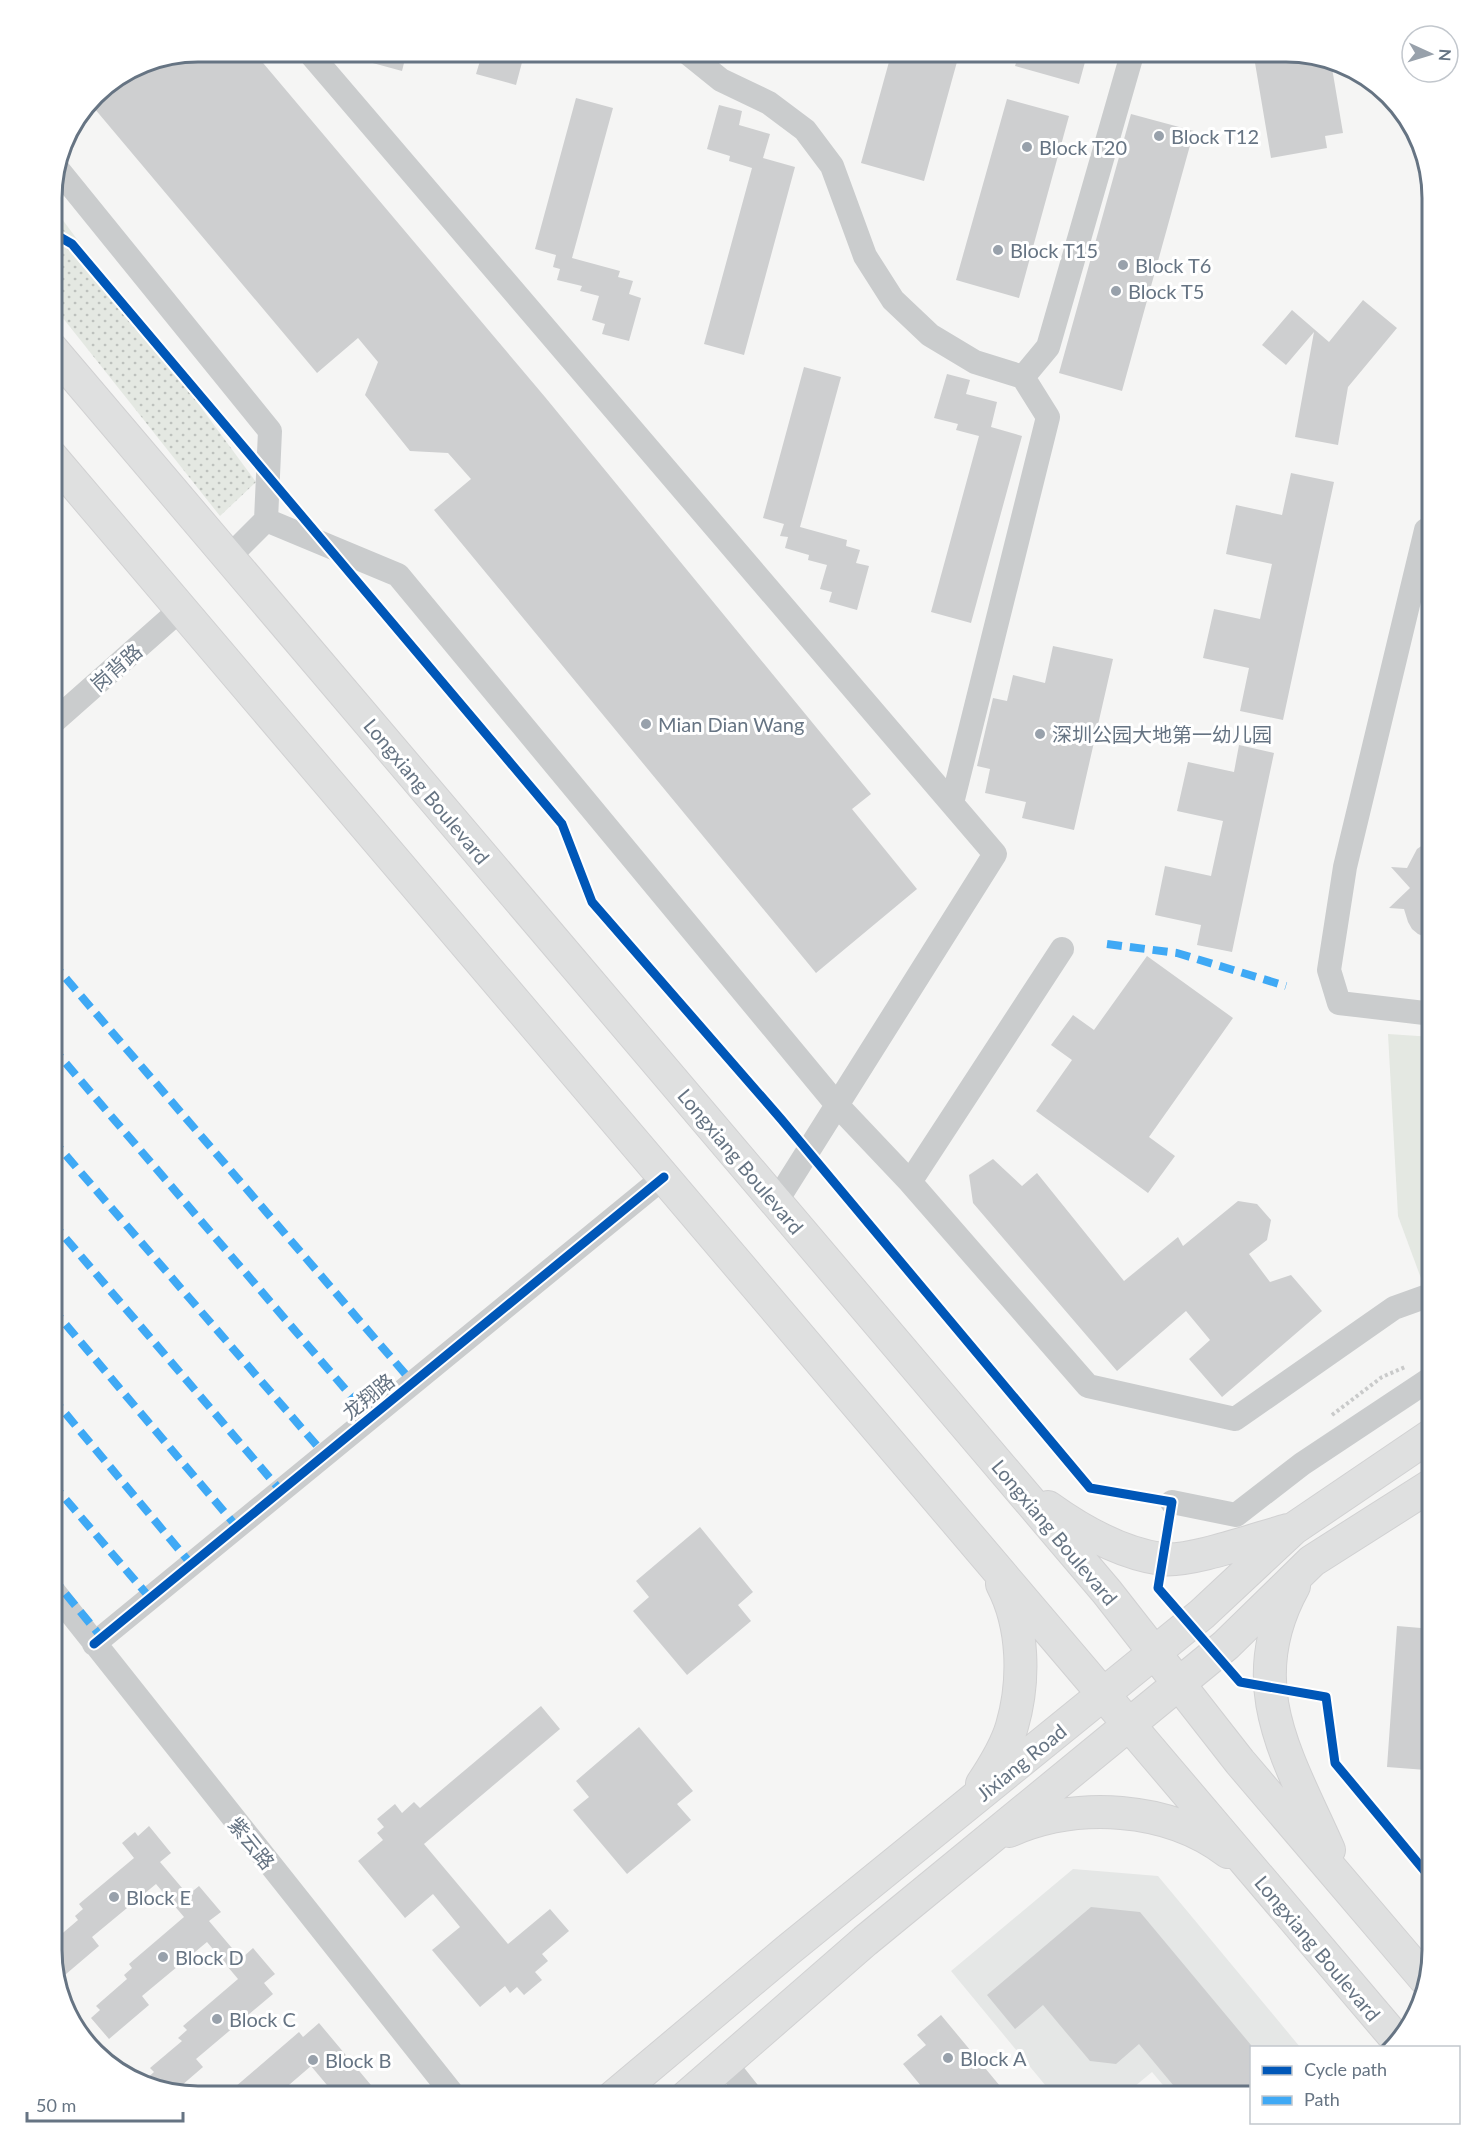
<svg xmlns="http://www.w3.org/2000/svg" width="1484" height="2148" font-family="Lato,'Noto Sans SC',sans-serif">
<defs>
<pattern id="grass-dots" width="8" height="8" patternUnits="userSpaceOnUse" patternTransform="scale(1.5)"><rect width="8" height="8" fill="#e4e8e2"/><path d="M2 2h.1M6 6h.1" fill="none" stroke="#bdc1bd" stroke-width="1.8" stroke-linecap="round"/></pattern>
</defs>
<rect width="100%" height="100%" fill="#f5f5f4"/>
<path fill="#e5e7e6" d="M1073 1869 1158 1876 1300 2047 1252 2048 1251 2097H1173L1152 2072 1122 2097H1055L951 1971Z"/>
<path fill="url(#grass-dots)" d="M51 204 256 482 220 516 51 303Z"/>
<path fill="#e4e8e2" d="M1388 1034 1433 1037V1277L1422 1281 1398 1216Z"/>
<path fill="#cecfd0" d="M198 51H253L545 397 871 794 852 809 917 889 816 973 434 510 471 479 448 453 410 451 365 395 378 362 358 338 317 373 89 102 94 94 142 62Z
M348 51H407L402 71 347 56Z
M483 51H525L516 85 476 74Z
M892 51H960L924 181 861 163Z
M1020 51H1088L1079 84 1015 66Z
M1253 51H1296L1331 62 1343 133 1325 136 1327 148 1271 158Z
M576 98 613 108 572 258 620 271 618 277 633 281 629 294 641 298 629 341 602 334 605 324 592 320 599 296 580 291 582 286 557 280 560 269 553 267 556 255 535 249Z
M1007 99 1069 116 1019 298 956 280Z
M719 105 742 111 739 125 770 134 763 158 795 167 744 355 704 344 752 168 729 161 730 156 707 149Z
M1131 114 1194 131 1122 391 1059 373Z
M1363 300 1397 328 1348 387 1338 445 1295 437 1314 332 1286 365 1262 345 1292 310 1329 342Z
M804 367 841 377 800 527 847 540 846 546 860 550 856 563 869 566 857 610 829 602 832 592 820 589 827 565 808 560 809 555 785 548 788 537 780 536 784 524 763 518Z
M947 374 970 380 966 394 997 402 991 427 1022 436 971 623 931 612 979 436 956 430 958 424 934 418Z
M1291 473 1334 482 1283 720 1240 711 1249 668 1203 658 1214 609 1260 619 1272 564 1226 554 1236 505 1282 515Z
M1053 646 1113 659 1074 830 1022 818 1026 802 985 793 990 769 977 766 993 698 1007 701 1013 675 1045 683Z
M1239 745 1274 753 1232 952 1197 945 1201 925 1155 915 1165 866 1211 876 1223 821 1177 811 1188 762 1234 772Z
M1433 838V940L1418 934 1412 929 1408 922 1404 909 1389 908 1410 888 1391 867 1407 868 1417 849Z
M1147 956 1233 1018 1149 1137 1175 1156 1148 1193 1036 1111 1072 1060 1051 1045 1073 1015 1094 1030Z
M993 1159 1022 1186 1037 1173 1124 1281 1178 1237 1183 1246 1238 1201 1257 1204 1271 1220 1267 1240 1249 1254 1270 1282 1291 1275 1322 1311 1222 1397 1189 1359 1210 1340 1186 1311 1117 1371 973 1203 969 1175Z
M700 1527 753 1592 738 1605 751 1621 687 1675 633 1611 649 1597 636 1581Z
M1397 1626 1433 1629V1677L1429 1729H1433V1746H1428L1426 1770 1387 1767Z
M541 1706 560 1729 424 1844 508 1944 550 1909 569 1931 542 1954 548 1961 535 1972 542 1980 524 1995 517 1987 510 1993 505 1986 480 2007 432 1950 460 1927 433 1894 405 1918 358 1861 383 1840 377 1833 384 1827 377 1819 395 1804 402 1813 414 1802 420 1808Z
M639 1727 693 1791 677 1804 691 1820 627 1874 573 1810 589 1797 576 1781Z
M149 1826 171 1853 160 1862 188 1895 199 1886 221 1912 209 1921 237 1954 242 1958 253 1948 275 1974 264 1983 273 1994 196 2059 203 2067 174 2092 143 2082 154 2072 150 2068 182 2041 178 2038 187 2030 183 2026 238 1979 207 1942 142 1996 149 2005 109 2039 91 2018 100 2010 96 2006 127 1979 124 1975 132 1968 129 1964 184 1917 156 1884 92 1937 99 1946 59 1980 51 1950V1943L78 1920 75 1916 83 1909 79 1904 134 1858 122 1843 135 1832 138 1836Z
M1091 1907 1140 1912 1251 2045V2097H1183L1139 2044 1116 2064 1090 2061 1043 2005 1015 2029 987 1995Z
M941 2015 995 2080 1009 2097H930L903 2064 926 2045 917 2035Z
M319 2023 381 2097H337L311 2066 275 2097H243L235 2087 299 2032 303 2037Z"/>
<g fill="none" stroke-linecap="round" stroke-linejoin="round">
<g stroke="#d1d1d2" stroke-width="34">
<path id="major" d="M51 348 1107 1592 1240 1762 1425 1979
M51 456 1397 2040
M1048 1507C1080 1530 1121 1553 1161 1559 1189 1563 1258 1538 1288 1530
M1294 1586C1239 1685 1289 1759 1329 1850
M982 1784C994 1766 1006 1747 1012 1726 1025 1681 1024 1626 1002 1584
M1009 1831C1077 1801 1168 1806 1228 1852
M613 2097 788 1950 1202 1614 1293 1529 1433 1434
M686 2097 865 1941 1226 1645 1312 1561 1433 1484"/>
</g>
<path stroke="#c9caca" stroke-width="4" stroke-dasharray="3 3" stroke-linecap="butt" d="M1332 1415 1382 1377 1405 1367"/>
<path stroke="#cacccd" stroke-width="24" d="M308 51 995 854 776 1202
M685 51 721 80 769 103 805 130 832 166 865 256 893 300 930 335 975 362 1023 377 1048 417 952 803
M56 167 270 431 266 520 398 575 838 1106 910 1182 1088 1386 1235 1419 1394 1308 1433 1294
M1023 377 1048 347 1133 51
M229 557 266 520
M51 724 181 609
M1433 1014 1339 1003 1329 970 1345 867 1426 530 1433 527
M910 1182 1062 949
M1172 1502 1236 1515 1302 1464 1433 1377
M51 1588 455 2097
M94 1644 664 1177
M725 2063 752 2097"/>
<use href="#major" stroke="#dfe0e0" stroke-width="32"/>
<path stroke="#3fa9f5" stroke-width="8" stroke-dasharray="15 8" stroke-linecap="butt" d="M1107 944 1177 953 1286 986
M51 961 413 1383
M51 1046 370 1418
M51 1138 325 1455
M51 1221 281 1491
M51 1307 237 1527
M51 1396 191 1564
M51 1482 150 1598
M51 1576 102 1638"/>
<g stroke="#fff" stroke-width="13">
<path id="cycleway" d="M51 232 72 244 562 824 592 902 781 1119 1090 1488 1172 1502 1158 1588 1240 1682 1326 1697 1335 1763 1433 1881
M94 1644 664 1177"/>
</g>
<use href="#cycleway" stroke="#0057b8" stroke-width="9"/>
</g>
<g fill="#98a1ab" stroke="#fff" stroke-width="2">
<circle cx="1159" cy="136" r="6"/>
<circle cx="1027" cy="147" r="6"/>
<circle cx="998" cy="250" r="6"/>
<circle cx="1123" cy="265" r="6"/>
<circle cx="1116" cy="291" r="6"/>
<circle cx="646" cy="724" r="6"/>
<circle cx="1040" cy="734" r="6"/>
<circle cx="114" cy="1897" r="6"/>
<circle cx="163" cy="1957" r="6"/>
<circle cx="217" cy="2019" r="6"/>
<circle cx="948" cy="2058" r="6"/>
<circle cx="313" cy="2060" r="6"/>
</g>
<g text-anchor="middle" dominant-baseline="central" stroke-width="6" stroke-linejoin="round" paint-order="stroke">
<g font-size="20" fill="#667483" stroke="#fff" text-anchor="start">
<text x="1171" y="136">Block T12</text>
<text x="1039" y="147">Block T20</text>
<text x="1010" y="250">Block T15</text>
<text x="1135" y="265">Block T6</text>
<text x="1128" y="291">Block T5</text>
<text x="658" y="724">Mian Dian Wang</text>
<text x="1052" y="734">深圳公园大地第一幼儿园</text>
<text x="126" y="1897">Block E</text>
<text x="175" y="1957">Block D</text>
<text x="229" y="2019">Block C</text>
<text x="960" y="2058">Block A</text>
<text x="325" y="2060">Block B</text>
</g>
<g font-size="20" fill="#667483" stroke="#fff">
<text transform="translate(116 667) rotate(-41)">岗背路</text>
<text transform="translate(427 791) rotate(50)">Longxiang Boulevard</text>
<text transform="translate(741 1161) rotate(50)">Longxiang Boulevard</text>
<text transform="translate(368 1396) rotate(-39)">龙翔路</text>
<text transform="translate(1055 1532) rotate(50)">Longxiang Boulevard</text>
<text transform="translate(1021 1762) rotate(-39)">Jixiang Road</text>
<text transform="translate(252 1843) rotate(51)">紫云路</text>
<text transform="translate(1318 1948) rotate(50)">Longxiang Boulevard</text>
</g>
</g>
<path d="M0 0H1484V2148H0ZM198 62H1286A136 136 0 0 1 1422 198V1950A136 136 0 0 1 1286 2086H198A136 136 0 0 1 62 1950V198A136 136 0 0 1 198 62Z" fill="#fff" fill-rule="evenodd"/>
<path fill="none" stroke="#667483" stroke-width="3" d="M198 62H1286A136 136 0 0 1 1422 198V1950A136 136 0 0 1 1286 2086H198A136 136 0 0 1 62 1950V198A136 136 0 0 1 198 62Z"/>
<rect x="1250" y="2046" width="210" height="78" fill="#ffffff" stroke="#c2c7cd" stroke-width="1.5"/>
<rect x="1262" y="2066" width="30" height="9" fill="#0057b8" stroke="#c2c7cd" stroke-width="1.5"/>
<text x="1304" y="2076" font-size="18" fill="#667483">Cycle path</text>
<rect x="1262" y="2096" width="30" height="9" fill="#3fa9f5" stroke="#c2c7cd" stroke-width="1.5"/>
<text x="1304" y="2106" font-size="18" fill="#667483">Path</text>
<g transform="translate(1430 54) rotate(94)"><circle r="28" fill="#ffffff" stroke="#c2c7cd" stroke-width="1.5"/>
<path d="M0-4.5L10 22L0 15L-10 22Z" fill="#98a1ab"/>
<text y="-9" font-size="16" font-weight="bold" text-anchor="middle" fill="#667483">N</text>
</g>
<path d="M27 2112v9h156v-9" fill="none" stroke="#667483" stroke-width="3"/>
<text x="36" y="2112" font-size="18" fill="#667483" stroke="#ffffff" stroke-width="4.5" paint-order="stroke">50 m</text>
</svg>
